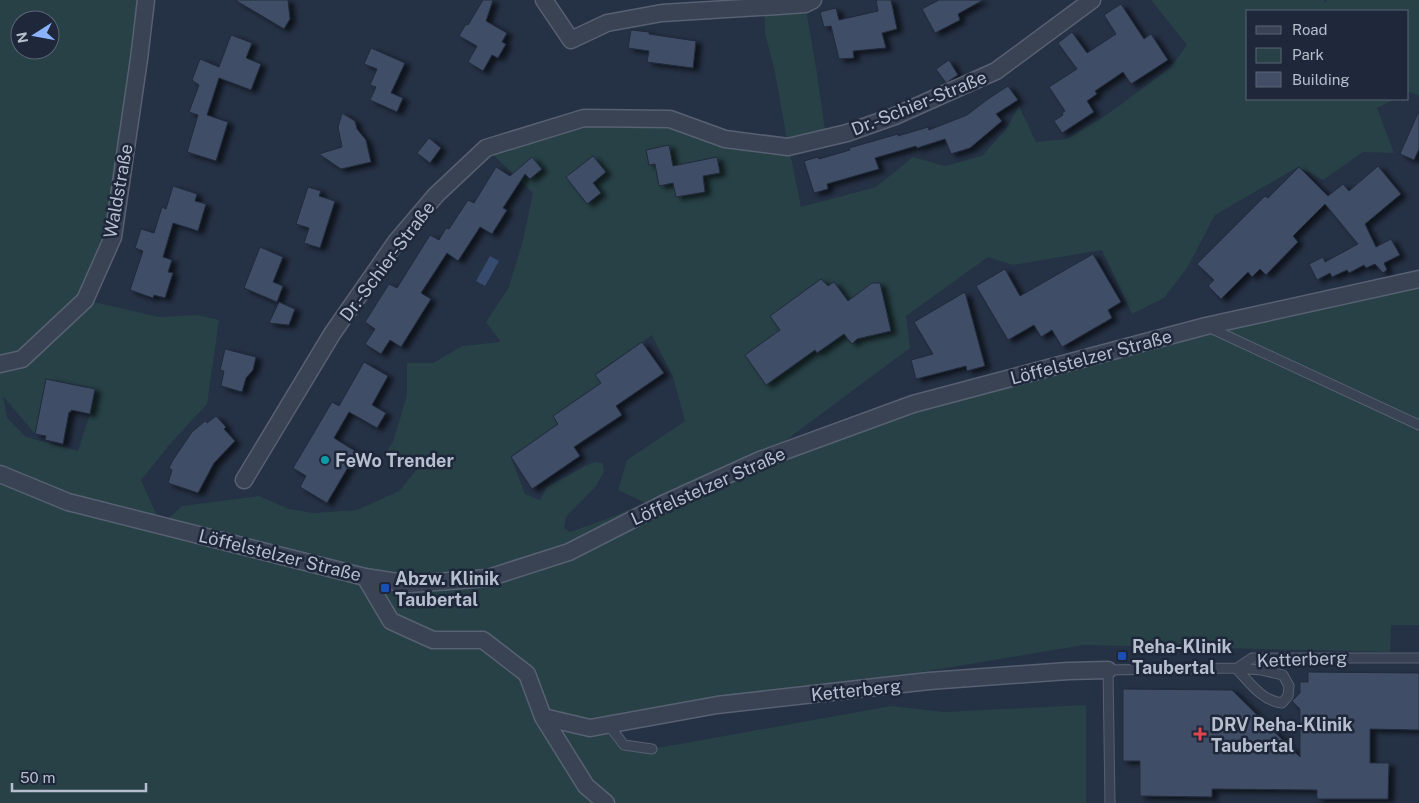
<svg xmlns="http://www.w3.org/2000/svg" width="1419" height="803" font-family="'Public Sans',sans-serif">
<defs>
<filter id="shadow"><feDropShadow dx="5.5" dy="3" stdDeviation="2.5" flood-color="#0009"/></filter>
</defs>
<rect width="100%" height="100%" fill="#253145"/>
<path fill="#274146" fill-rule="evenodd" d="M0 0H146L113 237 85 300 159 317 198 315 219 320 207 404 170 444 141 480 161 525 182 506 259 496 289 509 314 513 357 510 399 491 427 457 382 458 393 442 407 395V363H433L462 346 501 342 486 322 508 289 522 244 533 193 486 148 584 118 670 119 788 146 775 72 765 33 764 7 805 4 817 73 826 138 789 147 801 207 876 187 913 157 945 166 982 156 1006 129 1019 106 1036 142 1067 139 1108 114 1170 68 1187 45 1151 0H1324L1325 3 1327 0H1419V96L1410 92 1408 93V11H1248V99H1395L1377 108 1394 153 1363 152 1323 180 1298 167 1215 215 1187 268 1164 298 1132 314 1102 250 1013 265 988 257 906 316 910 348 762 458 913 404 1419 279V625H1391L1390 652 1084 645 609 724 624 745 652 749 891 706 944 712 1086 705V803H0ZM20 20H50V50H20ZM652 335 673 377 685 421 627 460 618 490 645 503 609 518 570 532 564 528 566 517 596 486 604 472 603 463 595 462 585 466 547 487 540 500 525 494 511 457 558 424 553 416 601 383 595 374ZM46 379 90 414 78 451 26 437 7 418 3 396 35 434Z"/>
<path fill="#374b6e" d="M490 256 499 261 485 286 476 281Z"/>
<path fill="#414e66" stroke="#202a3c" filter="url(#shadow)" d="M235 0H288L290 19 284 29Z
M483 0H493L486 21 507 33 502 42 506 44 498 58 492 55 483 71 468 62 477 46 459 36 466 24 468 25Z
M876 0H891L897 29 882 33 886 48 853 51 854 58 839 59 831 26 824 27 820 12 836 8 839 20 878 11Z
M939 0H983L958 14 960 20 935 33 922 9Z
M1121 4 1144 39 1151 34 1168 60 1131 84 1123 72 1095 91 1097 94 1087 101 1094 112 1062 133 1054 121 1063 115 1062 113 1065 111 1049 87 1077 69 1058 43 1072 32 1087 53 1116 34 1104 15Z
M631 30 649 32V34L696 41 693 68 647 62 649 51 628 48Z
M231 35 252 43 246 58 261 64 251 90 219 78 207 115 228 122 216 161 187 152 198 115 189 112 199 85 192 80 200 59 219 67Z
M371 48 405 63 391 93 403 98 397 112 370 100 376 87 370 85 377 69 364 64Z
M949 60 958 75 946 83 936 69Z
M1008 86 1018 100 996 114 1002 121 970 148 951 154 945 139 917 148 916 146 875 158 879 169 827 184 828 189 814 193 804 161 818 157 819 159 850 150 849 148 898 134V136L928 127 929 130 967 115 988 99Z
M1419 111V149L1414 160 1400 154Z
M342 113 355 121 357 129 366 140 371 162 341 169 319 154 342 147 338 127Z
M429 138 441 148 430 163 417 153Z
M669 145 673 166 717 157 720 173 703 176 705 192 676 197 673 183 659 186 655 164 649 165 646 150Z
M593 156 606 172 593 183 601 193 587 204 566 177Z
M532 157 542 169 530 179 525 174 503 208 507 210 492 234 480 227 458 261 447 253 421 293 431 299 401 347 390 340 381 354 365 344 375 329 365 322 389 284 397 288 430 235 439 240 446 228 449 229 468 200 474 203 496 167 510 176Z
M1378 166 1401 194 1365 224 1376 247 1391 239 1400 255 1384 263 1387 270 1383 273 1375 264 1366 268 1364 265 1349 273 1347 270 1332 277 1330 273 1317 280 1309 264 1323 257 1325 262 1358 244 1325 204 1293 236 1298 242 1266 275 1260 269 1252 277 1248 272 1221 299 1208 286 1214 280 1197 264 1265 196 1268 198 1299 167 1328 196 1343 184 1349 191Z
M173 186 197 194 195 201 206 204 198 231 173 223 163 257 172 260 168 272 173 273 165 298 154 295 153 298 130 290 143 251 135 248 141 229 154 233 162 207 166 209Z
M308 187 321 191 319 196 335 201 320 248 304 243 309 228 296 224Z
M260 247 283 257 273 282 283 286 277 302 244 288Z
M1093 254 1121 302 1108 310 1112 318 1062 347 1052 330 1041 337 1034 325 1008 340 976 286 1005 269 1020 296Z
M821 279 828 286 834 282 848 301 872 283H880L891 331 857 339 852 344 844 334 817 353 815 350 766 385 745 355 780 330 770 316Z
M965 292 985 366 967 371 966 366 916 379 911 360 933 354 914 322Z
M279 302 295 309 289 325 269 323Z
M642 342 664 373 616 406 622 415 574 447 580 456 532 489 511 457 558 424 553 416 601 383 595 375Z
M225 349 256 357 253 370 246 378 242 392 221 386 224 371 220 370Z
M364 362 388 376 372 405 386 413 377 428 349 412 334 438 357 452 327 503 300 487 306 476 293 468 332 402 339 406Z
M46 379 95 389 90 414 71 410V412H69L63 444 45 440 46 436 35 434Z
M216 416 226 427 224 429 235 441 214 463 198 493 168 483 172 470 169 468 173 460 192 432 205 421 207 423Z
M1308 672 1419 673V730L1370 729V763H1389L1388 799H1317V790L1212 789V797L1140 796V761H1123V689L1232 690 1300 757V709L1292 701 1300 693V682H1308Z"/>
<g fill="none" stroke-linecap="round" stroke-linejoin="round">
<g stroke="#586172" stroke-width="11">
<path id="lane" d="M1208 327 1419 425
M1237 668 1252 658H1419
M608 724 624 745 652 749
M1110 803 1108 670 1236 668 1261 670 1283 675 1289 686 1288 696 1282 703C1262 701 1249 682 1236 668"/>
</g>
<g stroke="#586172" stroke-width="19">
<path id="street" d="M544 0 571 40 607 23 662 13 778 6 805 4 813 0
M0 364 22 359 85 300 113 237 139 59 146 0
M0 474 68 502 365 577 410 584 488 578 569 552 663 504 760 460 913 404 1206 326 1419 279
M244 480 332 334 396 242 436 195 486 148 584 118 670 119 725 139 788 147 847 133 895 116 996 71 1092 0
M365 577 391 621 433 640H483L527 674 543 717 590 728 717 705 929 681 1068 671 1108 670
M543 717 586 786 606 803"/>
</g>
<use href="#lane" stroke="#394354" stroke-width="9"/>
<use href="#street" stroke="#394354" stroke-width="16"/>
</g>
<circle fill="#0f9aa8" stroke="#1e283a" stroke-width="2" cx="325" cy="460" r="5"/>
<g fill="#1a4fb4" stroke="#1e283a" stroke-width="2">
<rect x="380" y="583" width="10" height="10" rx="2.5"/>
<rect x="1117" y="651" width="10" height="10" rx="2.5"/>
</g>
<path fill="#e0444e" stroke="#1e283a" stroke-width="2" d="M1197.5 726.5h5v5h5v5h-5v5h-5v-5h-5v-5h5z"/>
<g text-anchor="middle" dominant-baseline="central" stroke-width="5" stroke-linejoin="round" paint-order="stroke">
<g font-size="18" fill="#b7bfce" stroke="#1e283a">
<text transform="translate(919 103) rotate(-22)">Dr.-Schier-Straße</text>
<text transform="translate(118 191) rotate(-80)">Waldstraße</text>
<text transform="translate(387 261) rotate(-53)">Dr.-Schier-Straße</text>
<text transform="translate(1091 357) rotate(-15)">Löffelstelzer Straße</text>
<text transform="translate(708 486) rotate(-24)">Löffelstelzer Straße</text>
<text transform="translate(280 555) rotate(14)">Löffelstelzer Straße</text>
<text transform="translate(1302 659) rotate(-2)">Ketterberg</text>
<text transform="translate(856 690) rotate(-6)">Ketterberg</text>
</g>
<g font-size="18" font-weight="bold" fill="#b7bfce" stroke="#1e283a" text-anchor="start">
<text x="335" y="460">FeWo Trender</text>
<text x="395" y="578">Abzw. Klinik<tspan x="395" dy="21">Taubertal</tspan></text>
<text x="1132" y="646">Reha-Klinik<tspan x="1132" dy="21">Taubertal</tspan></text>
<text x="1211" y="724">DRV Reha-Klinik<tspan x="1211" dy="21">Taubertal</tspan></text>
</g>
</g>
<rect x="1246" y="10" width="162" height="90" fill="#1e283a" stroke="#5b6475"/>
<rect x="1256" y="26" width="25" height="8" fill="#394354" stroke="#5b6475"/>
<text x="1292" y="35" font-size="15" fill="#b7bfce">Road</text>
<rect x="1256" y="48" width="25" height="15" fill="#274146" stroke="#5b6475"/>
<text x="1292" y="60" font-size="15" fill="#b7bfce">Park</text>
<rect x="1256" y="72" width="25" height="15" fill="#414e66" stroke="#5b6475"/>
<text x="1292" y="85" font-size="15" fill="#b7bfce">Building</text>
<g transform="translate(35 35) rotate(259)"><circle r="24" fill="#1e283a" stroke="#5b6475"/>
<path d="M0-4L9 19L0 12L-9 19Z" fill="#8bb2ff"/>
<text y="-8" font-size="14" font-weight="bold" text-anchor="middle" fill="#b7bfce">N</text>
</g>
<path d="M12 783v8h134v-8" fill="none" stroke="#b7bfce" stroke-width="2.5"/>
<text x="20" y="783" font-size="15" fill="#b7bfce" stroke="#1e283a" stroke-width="4" paint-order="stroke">50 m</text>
</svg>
